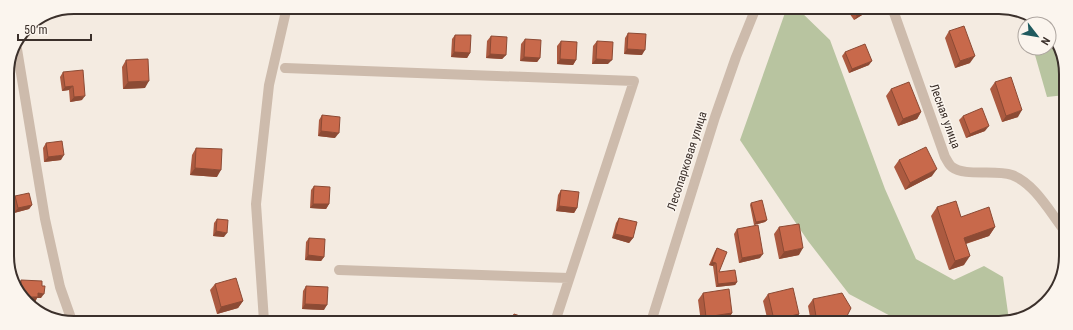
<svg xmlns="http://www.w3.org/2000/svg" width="1073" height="330" viewBox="0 0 1073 330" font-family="'Roboto Condensed',sans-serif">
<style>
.green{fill:#b8c4a0}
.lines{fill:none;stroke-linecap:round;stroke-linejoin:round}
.minor{stroke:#cdbbac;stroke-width:10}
.tertiary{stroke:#cdbbac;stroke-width:10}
.wall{fill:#ac5a40}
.shaded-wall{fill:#8c4a34}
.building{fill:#c8694b;stroke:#8c4a34}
.labels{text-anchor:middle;stroke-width:3;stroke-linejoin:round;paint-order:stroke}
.street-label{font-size:12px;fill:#3b302b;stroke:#fbf5ee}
.rim{fill:none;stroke:#3b302b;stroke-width:2}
</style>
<rect width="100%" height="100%" fill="#f4ebe1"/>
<path class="green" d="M786,10H799L830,40L885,189L916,259L954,280L984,266L1003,277L1009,320L1003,323H910L898,320L849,294L808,241L740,140Z
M1054,40L1065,61V95L1047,97L1033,48H1049V41Z"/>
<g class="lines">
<path class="minor" d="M893,10L945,157C947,160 949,165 952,167C965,177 995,169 1012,175C1034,183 1050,212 1064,230
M17,49L45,219L60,287L72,321
M285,68L634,81L555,322
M339,270L569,278
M264,321L256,204L269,85L286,11"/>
<path class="tertiary" d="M651,322L715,117L736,57L755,10"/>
</g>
<path class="wall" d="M847,10H870L854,20Z
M949,31L970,63L955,68L945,38Z
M628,33L642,55L624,54L625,38Z
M455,35L470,53L467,58L451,57L452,39Z
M491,36L506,55L502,59L486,58L487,41Z
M525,39L540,58L537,62L520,61L521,44Z
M561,41L576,60L573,65L557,64V46Z
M597,41L608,64H592L593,46Z
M845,52L869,65L849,73L842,56Z
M126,60L145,88L123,89L122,67Z
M63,72L82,100L70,102L69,90L62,91L60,77Z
M995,82L1018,117L1002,122L990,89Z
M891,89L921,112L917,119L898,126L886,96Z
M322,115L335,138L318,136L319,120Z
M963,116L985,131L966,138L959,120Z
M46,143L61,160L44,162L43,148Z
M196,148L217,177L190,175L192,155Z
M899,160L932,176L905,190L894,167Z
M314,186L329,204L326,209L310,208L311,190Z
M561,190L577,208L574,213L556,211L558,195Z
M15,196L32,205L29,209L14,213L12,200Z
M751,203L767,220L765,222L754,225L750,205Z
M937,207L961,217L995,227L989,236L966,244L964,265L949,270L931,216Z
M619,218L633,238L629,243L612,238L616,223Z
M217,219L224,237L213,236L214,223Z
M779,227L799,255L779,259L774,234Z
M737,229L760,258L739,263L734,234Z
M309,238L324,257L321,261L305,260L306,242Z
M717,248L719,272L737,282L735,285L716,287L713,266L709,265L715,251Z
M21,280L42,286L41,298H37L35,302H26L24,300L18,288V285Z
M215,284L243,301L238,308L217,314L210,290Z
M306,286L324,310L302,309L303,291Z
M703,293L732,313L728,320L711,322H701L698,300Z
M768,294L799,314L794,320L786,322H768L763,301Z
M813,299L851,308L843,322H811L808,306Z
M514,314L538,322H509Z"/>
<path class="shaded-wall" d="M866,10H870L854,20L857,16Z
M627,49L645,50L642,55L624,54Z
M454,52L470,53L467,58L451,57Z
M490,54L506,55L502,59L486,58Z
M975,56L970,63L955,68L960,61Z
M524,57L540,58L537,62L520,61Z
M560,59L576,60L573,65L557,64Z
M596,59L612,60L608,64H592Z
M872,61L869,65L849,73L852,69Z
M149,81L145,88L123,89L128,82Z
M73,86L69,90L62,91L65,87Z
M85,96L82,100L70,102L74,97Z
M1022,110L1018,117L1002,122L1006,116Z
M921,112L917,119L898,126L903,119Z
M989,126L985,131L966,138L970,134Z
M321,131L339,133L335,138L318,136Z
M64,155L61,160L44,162L48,157Z
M195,168L221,170L217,177L190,175Z
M937,169L932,176L905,190L910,183Z
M313,204H329L326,209L310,208Z
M32,205L29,209L14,213L18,208Z
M559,206L577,208L574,213L556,211Z
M767,220L765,222L754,225L756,222Z
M995,227L989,236L958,246L964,238Z
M216,231L227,233L224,237L213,236Z
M615,234L633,238L629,243L612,238Z
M803,248L799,255L779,259L784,252Z
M763,254L760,258L739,263L742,258Z
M308,255L324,257L321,261L305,260Z
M970,256L964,265L949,270L955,261Z
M712,262L716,263L713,266L709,265Z
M737,282L735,285L716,287L718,284Z
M38,293L44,294L41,298H37L35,302H26L24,300L22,297Z
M243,301L238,308L217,314L221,307Z
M305,304L327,305L324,310L302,309Z
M732,313L728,320L711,322H702L706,317Z
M799,314L794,320L786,322H772L774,320Z"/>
<path class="building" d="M853,10H866L857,16Z
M964,26L975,56L960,61L949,31Z
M628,33L646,34L645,50L627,49Z
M455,35H471L470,53L454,52Z
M491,36L507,37L506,55L490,54Z
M525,39L541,40L540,58L524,57Z
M561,41L577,42L576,60L560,59Z
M597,41L613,42L612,60L596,59Z
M865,44L872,61L852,69L845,52Z
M148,59L149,81L128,82L126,60Z
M83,70L85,96L74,97L73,86L65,87L63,72Z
M1011,77L1022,110L1006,116L995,82Z
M909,82L921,112L903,119L891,89Z
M982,108L989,126L970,134L963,116Z
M322,115L340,117L339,133L321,131Z
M62,141L64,155L48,157L46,143Z
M926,147L937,169L910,183L899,160Z
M196,148L222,149L221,170L195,168Z
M314,186L330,187L329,204H313Z
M561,190L579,192L577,208L559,206Z
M29,193L32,205L18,208L15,196Z
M762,200L767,220L756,222L751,203Z
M956,201L961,217L989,207L995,227L964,238L970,256L955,261L937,207Z
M619,218L637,222L633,238L615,234Z
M217,219L228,220L227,233L216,231Z
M799,224L803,248L784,252L779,227Z
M758,225L763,254L742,258L737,229Z
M309,238L325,239L324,257L308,255Z
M717,248L727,252L719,272L735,270L737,282L718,284L716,263L712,262Z
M236,278L243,301L221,307L215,284Z
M21,280L42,281V286H45L44,294L38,293V297H22L21,294Z
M306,286L328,287L327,305L305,304Z
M793,288L799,314L774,320L768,294Z
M729,289L732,313L706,317L703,293Z
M842,293L851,308L844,322H817L813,299Z
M514,314L538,322H511Z"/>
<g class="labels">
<g class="street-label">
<text transform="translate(945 116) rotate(70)" y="4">Лесная улица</text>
<text transform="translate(687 161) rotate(-72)" y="4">Лесопарковая улица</text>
</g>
</g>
<path d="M0 0H1073V330H0ZM74 14H999A60 60 0 0 1 1059 74V256A60 60 0 0 1 999 316H74A60 60 0 0 1 14 256V74A60 60 0 0 1 74 14Z" fill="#fbf5ee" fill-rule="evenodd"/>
<path class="rim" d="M74 14H999A60 60 0 0 1 1059 74V256A60 60 0 0 1 999 316H74A60 60 0 0 1 14 256V74A60 60 0 0 1 74 14Z"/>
<g transform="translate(1037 36) rotate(121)"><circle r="19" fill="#fbf5ee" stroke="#aea6a0"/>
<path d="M0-3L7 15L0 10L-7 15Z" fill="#1f5a5e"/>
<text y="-6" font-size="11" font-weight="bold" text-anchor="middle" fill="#3b302b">N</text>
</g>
<path d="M18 34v6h73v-6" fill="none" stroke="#3b302b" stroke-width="2"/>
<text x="24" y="34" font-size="12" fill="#3b302b" stroke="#fbf5ee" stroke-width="3" paint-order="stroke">50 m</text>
</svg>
